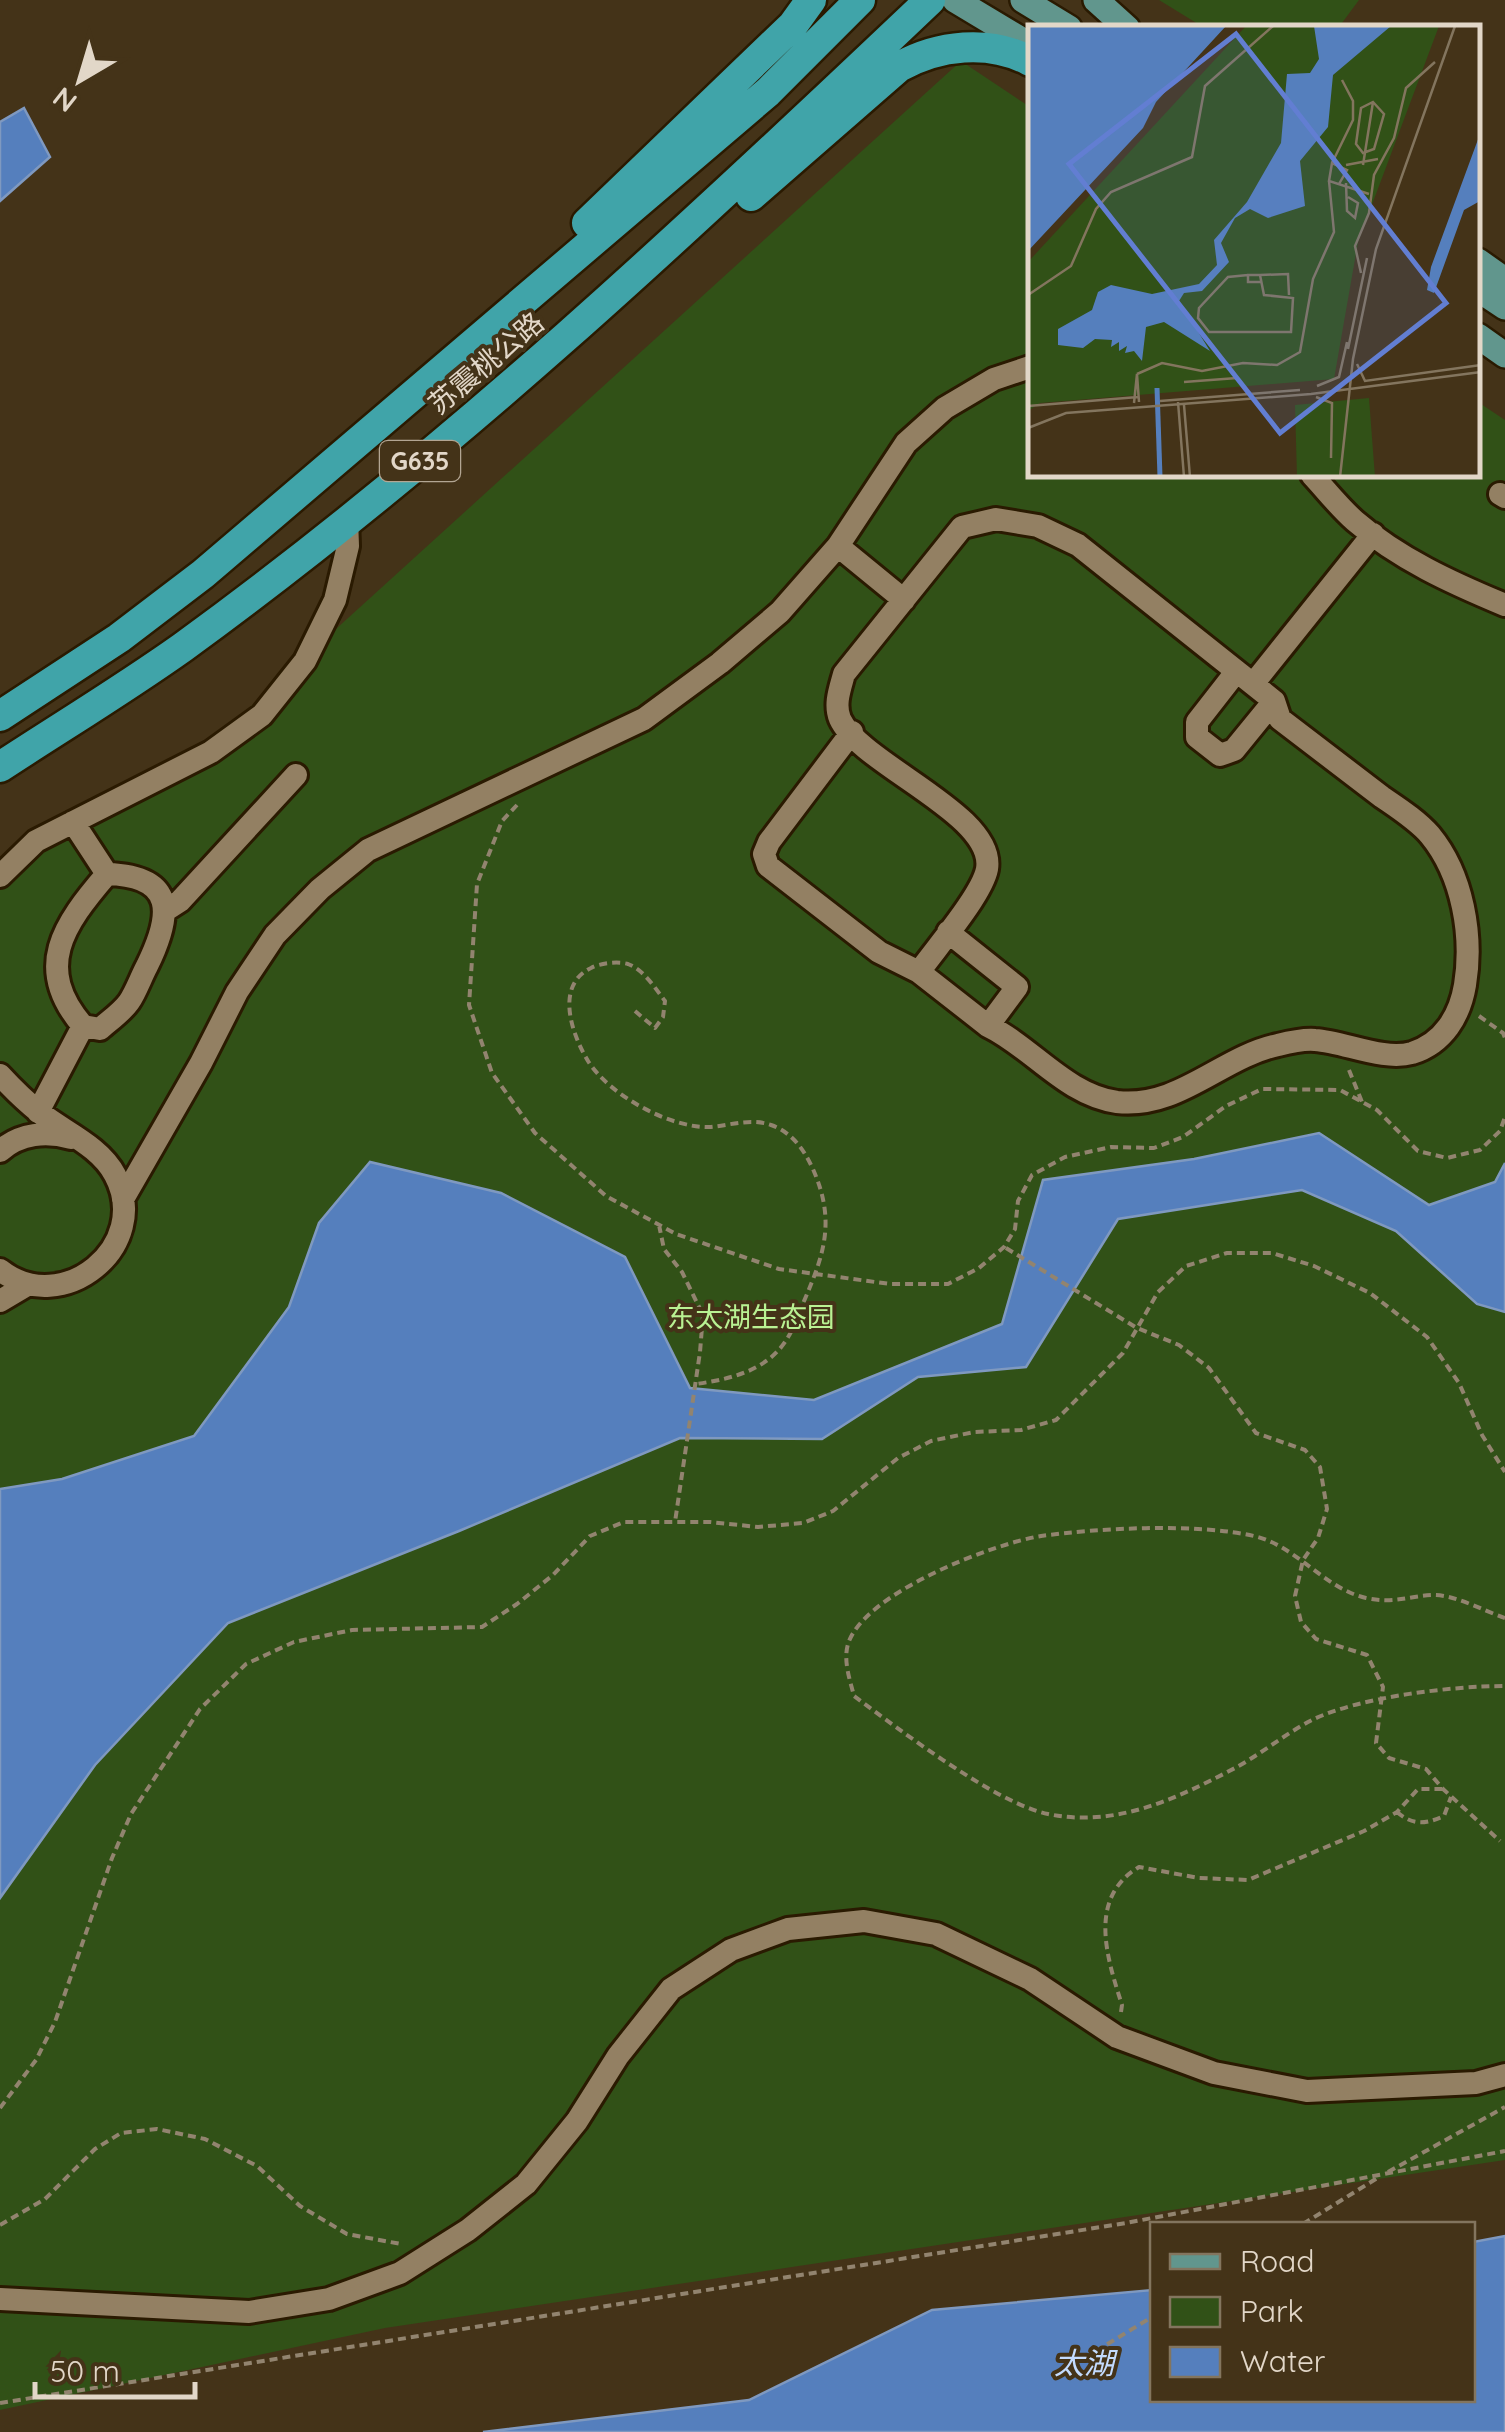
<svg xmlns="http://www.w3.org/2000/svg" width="1505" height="2432" viewBox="0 0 1505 2432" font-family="Quicksand,'Noto Sans SC',sans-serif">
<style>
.green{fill:#315117}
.water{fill:#557fbd;stroke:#7f99c0;stroke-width:2.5}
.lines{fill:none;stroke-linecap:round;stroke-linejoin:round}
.minor-casing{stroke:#2a1a01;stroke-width:28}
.major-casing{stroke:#2a1a01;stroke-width:30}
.highway-casing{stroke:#2a1a01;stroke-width:35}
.path{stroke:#92846f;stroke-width:4;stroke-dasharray:8 5;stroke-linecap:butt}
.minor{stroke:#938063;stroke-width:22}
.major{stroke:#61968d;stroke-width:25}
.highway{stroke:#40a4a9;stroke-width:30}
.labels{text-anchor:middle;stroke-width:8;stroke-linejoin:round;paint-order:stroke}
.shield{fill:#443318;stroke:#b3a693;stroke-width:2.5}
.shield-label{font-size:25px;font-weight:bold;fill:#e2d7c8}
.street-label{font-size:28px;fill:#e2d7c8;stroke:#443318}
.park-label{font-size:28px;fill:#b9f293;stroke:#443318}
.water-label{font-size:30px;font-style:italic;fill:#c3dbfe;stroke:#443318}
.inset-river{fill:none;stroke:#557fbd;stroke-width:5}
.inset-road{fill:none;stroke:#83755e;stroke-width:2.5}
.view{fill:#627ed2;fill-opacity:0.15;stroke:#627ed2;stroke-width:5}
.inset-edge{fill:none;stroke:#e2d7c8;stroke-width:5}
</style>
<rect width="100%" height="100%" fill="#443318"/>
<path class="green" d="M1159,0H1359L1339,27H1203Z
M961,61L1030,107V475H1478V402L1505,420V2160L385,2328L0,2410V868L227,728Z"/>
<path class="water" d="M24,108L50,157L0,201V122Z
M1319,1133L1429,1205L1495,1182L1505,1163V1312L1477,1304L1396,1231L1302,1190L1118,1219L1026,1367L918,1377L822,1439L680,1438L459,1531L228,1623L95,1765L0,1898V1489L62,1479L194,1436L289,1307L319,1223L370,1162L501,1193L625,1257L690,1388L814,1400L1002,1324L1043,1180L1194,1159Z
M1505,2236V2432H483L749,2400L932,2310L1152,2290V2400H1472L1473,2242Z"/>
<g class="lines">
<defs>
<path id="minor" d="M1312,475C1326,490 1339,507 1355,521C1399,559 1452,583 1505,605
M1500,494L1505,497
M838,546L904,600
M1236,672L1197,722V737L1220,755L1234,750L1274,701
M1253,684L1373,534
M852,732L769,842L764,854L768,866L879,952L919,972
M73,822L107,874
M0,876L36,841L211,752L262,715L305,661L335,600L348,546L347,519
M166,910L180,901L296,775
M948,932L1017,987L988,1026L919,972C936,948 982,895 987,869C996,814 861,765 840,719C834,704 840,689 844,674L962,527L996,519L1038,526L1078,545L1274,701L1280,719C1314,745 1348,771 1382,797C1398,808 1417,820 1430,835C1463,875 1473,936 1465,985C1460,1015 1444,1043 1412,1053C1383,1061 1345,1042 1315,1040C1304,1039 1290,1042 1278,1045C1221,1057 1179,1109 1117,1102C1066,1095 1032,1047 988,1026
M0,1075C12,1088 25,1101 39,1112C64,1132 100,1146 115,1175C153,1246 62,1319 0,1270
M38,1112L83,1026L100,1029C109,1021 122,1012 129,1002C136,992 141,977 147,966C172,915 177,876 107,874C63,925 33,968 83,1026
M0,1151C20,1133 47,1131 71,1138
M123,1199L201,1063L237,992L275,935L320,889L368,850L644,719L720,663L780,612L838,546L906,443L945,408L994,379L1030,367
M0,1301L27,1285
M0,2299L249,2312L329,2299L400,2273L468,2230L526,2184L577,2121L618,2056L671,1989L731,1950L788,1929L864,1921L936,1934L1030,1979L1117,2037L1214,2073L1307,2091L1476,2083L1505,2075"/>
<path id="major" d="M955,0L1030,45
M1023,0L1069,28
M1096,0L1127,28
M1478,261L1505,280
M1478,289L1505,307
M1478,336L1505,355"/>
<path id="highway" d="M751,196L899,67C938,45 989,39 1030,61
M587,223L793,25L811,0
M0,716L119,638L203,574L768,92L860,0
M0,767C61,727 124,689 183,647C450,453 691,227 930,0"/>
</defs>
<use href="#minor" class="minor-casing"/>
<use href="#major" class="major-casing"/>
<use href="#highway" class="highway-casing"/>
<path class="path" d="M517,805L502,821L477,884L469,1005L492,1073L535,1133L606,1196L676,1234L779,1269L890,1284H948L979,1268L1004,1247L1015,1229L1018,1201L1032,1175L1065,1157L1111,1147L1154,1148L1183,1137L1226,1106L1262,1089L1340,1090L1377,1110L1418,1151L1447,1158L1480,1150L1500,1131L1505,1117
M635,1011L655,1028L663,1017L665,1001C655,988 644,970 628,964C618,961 600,963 591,968C555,985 571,1033 588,1061C609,1095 671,1129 711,1127C731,1125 751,1118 771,1125C791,1132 803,1148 812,1167C841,1230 818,1266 794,1325C777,1368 737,1378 696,1384
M1479,1016L1503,1033L1505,1038
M1349,1070L1362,1102
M659,1225L664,1249L682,1272L703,1315L700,1352L675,1522
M1006,1248L1137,1328L1179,1345L1209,1368L1256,1433L1305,1450L1320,1467L1327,1509L1318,1538L1303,1560L1295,1596L1301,1622L1316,1639L1367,1655L1383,1687L1376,1743L1389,1758L1426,1769L1443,1789L1500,1841
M1505,1618C1484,1611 1456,1595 1433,1595C1408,1596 1394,1604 1366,1598C1323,1588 1297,1546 1254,1536C1197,1523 1099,1528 1041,1536C992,1544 864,1593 848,1644C843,1661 850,1680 854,1696C900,1730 995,1803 1048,1814C1115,1828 1176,1799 1235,1768C1261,1754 1285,1734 1312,1720C1359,1697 1452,1686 1505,1686
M1397,1812C1413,1826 1426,1824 1444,1816L1451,1797
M1121,2012L1122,2005C1107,1958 1087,1898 1139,1867L1199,1878L1248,1880L1364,1831L1397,1812L1418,1789H1442
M0,2108L36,2060L55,2022L112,1858L131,1814L200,1709L246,1664L294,1642L352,1630L482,1627L517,1604L553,1575L590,1536L624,1522H710L758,1527L803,1523L833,1511L898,1458L931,1441L974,1432L1021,1430L1056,1420L1123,1353L1158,1292L1186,1266L1227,1253H1272L1314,1266L1370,1293L1427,1337L1459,1383L1482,1435L1505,1472
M1388,2172L1505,2107
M1303,2224L1379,2177
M0,2225L45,2199L95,2149L121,2133L157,2129L205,2139L257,2166L300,2206L347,2234L401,2244
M1096,2351L1152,2317
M0,2403L1126,2223L1505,2151"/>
<use href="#minor" class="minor"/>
<use href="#major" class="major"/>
<use href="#highway" class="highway"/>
</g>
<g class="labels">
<rect class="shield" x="380" y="441" width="80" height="40" rx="8"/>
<g class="shield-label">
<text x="420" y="470">G635</text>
</g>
<g class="street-label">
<text transform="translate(486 363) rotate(-40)" y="10">苏震桃公路</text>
</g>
<g class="park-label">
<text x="751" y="1327">东太湖生态园</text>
</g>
<g class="water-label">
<text x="1084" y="2374">太湖</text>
</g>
</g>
<g transform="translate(1028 25)">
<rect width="452" height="452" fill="#443318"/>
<path d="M218,1H411L330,217L306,354L12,378L0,386V237ZM341,373L347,452H269L267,380Z" fill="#315117"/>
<path d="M0,1H198L128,77L115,103L0,226ZM286,1H363L305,50L300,102L272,136L277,181L240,193L222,184L207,193L193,218L201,237L174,266L156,268L151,276L182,326L136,297L118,302L114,336L106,326L97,328L99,321L91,326V317L83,322L84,315L67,314L55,323L30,320V304L64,285L70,267L83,260L124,269L171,259L189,240L186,215L219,177L253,118L259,49L282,48L291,34ZM452,109V176L436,185L406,268L399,265L403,242Z" fill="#557fbd"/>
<path class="inset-river" d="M129,363L132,452"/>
<path class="inset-road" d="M345,77L356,89L346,124L335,128L328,119L333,83ZM304,138L325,95V76L314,55M318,140L350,134M335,140L345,77M318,158L319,186L327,193L330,178L320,172M311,159L319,145L304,138L301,156L341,169M333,248L327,221L341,188L346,150L366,113L378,63L407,37M220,250L200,252L171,283L170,293L181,307H263L265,273L236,270L232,250H220V257H233M232,250L260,249L261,270M0,270L43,241L68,184L83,167L164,132L177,61L245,1M320,324L339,233M329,339L337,356L453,340M109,349L134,338L174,346L215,338L249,340L272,327L285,254L306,207L301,156M156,357L209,353M289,361L311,352L319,317M288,372L304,378L303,433M132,376L272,365M150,377L156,452M106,378L109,349L111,377M156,380L162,452M0,381L110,372M0,403L38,388L283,369L453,347M312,452L325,334L348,224L427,1"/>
<path class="view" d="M208,9L418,278L252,408L41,139Z"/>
<rect width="452" height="452" class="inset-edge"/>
</g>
<rect x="1150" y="2222" width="325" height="180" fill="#443318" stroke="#83755e" stroke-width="2.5"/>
<rect x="1170" y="2254" width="50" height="15" fill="#61968d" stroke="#83755e" stroke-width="2.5"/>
<text x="1240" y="2272" font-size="30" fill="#e2d7c8">Road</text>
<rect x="1170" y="2297" width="50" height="30" fill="#315117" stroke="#83755e" stroke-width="2.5"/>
<text x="1240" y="2322" font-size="30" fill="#e2d7c8">Park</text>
<rect x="1170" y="2347" width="50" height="30" fill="#557fbd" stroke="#83755e" stroke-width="2.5"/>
<text x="1240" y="2372" font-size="30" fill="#e2d7c8">Water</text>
<g transform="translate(80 80) rotate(218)" stroke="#443318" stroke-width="8" paint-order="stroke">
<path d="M0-8L18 38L0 25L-18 38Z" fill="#e2d7c8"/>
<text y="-15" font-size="28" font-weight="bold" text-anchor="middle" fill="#e2d7c8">N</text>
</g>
<path d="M35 2382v15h160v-15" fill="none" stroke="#e2d7c8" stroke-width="5"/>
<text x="50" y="2382" font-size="30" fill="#e2d7c8" stroke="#443318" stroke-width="8" paint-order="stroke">50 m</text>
</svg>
